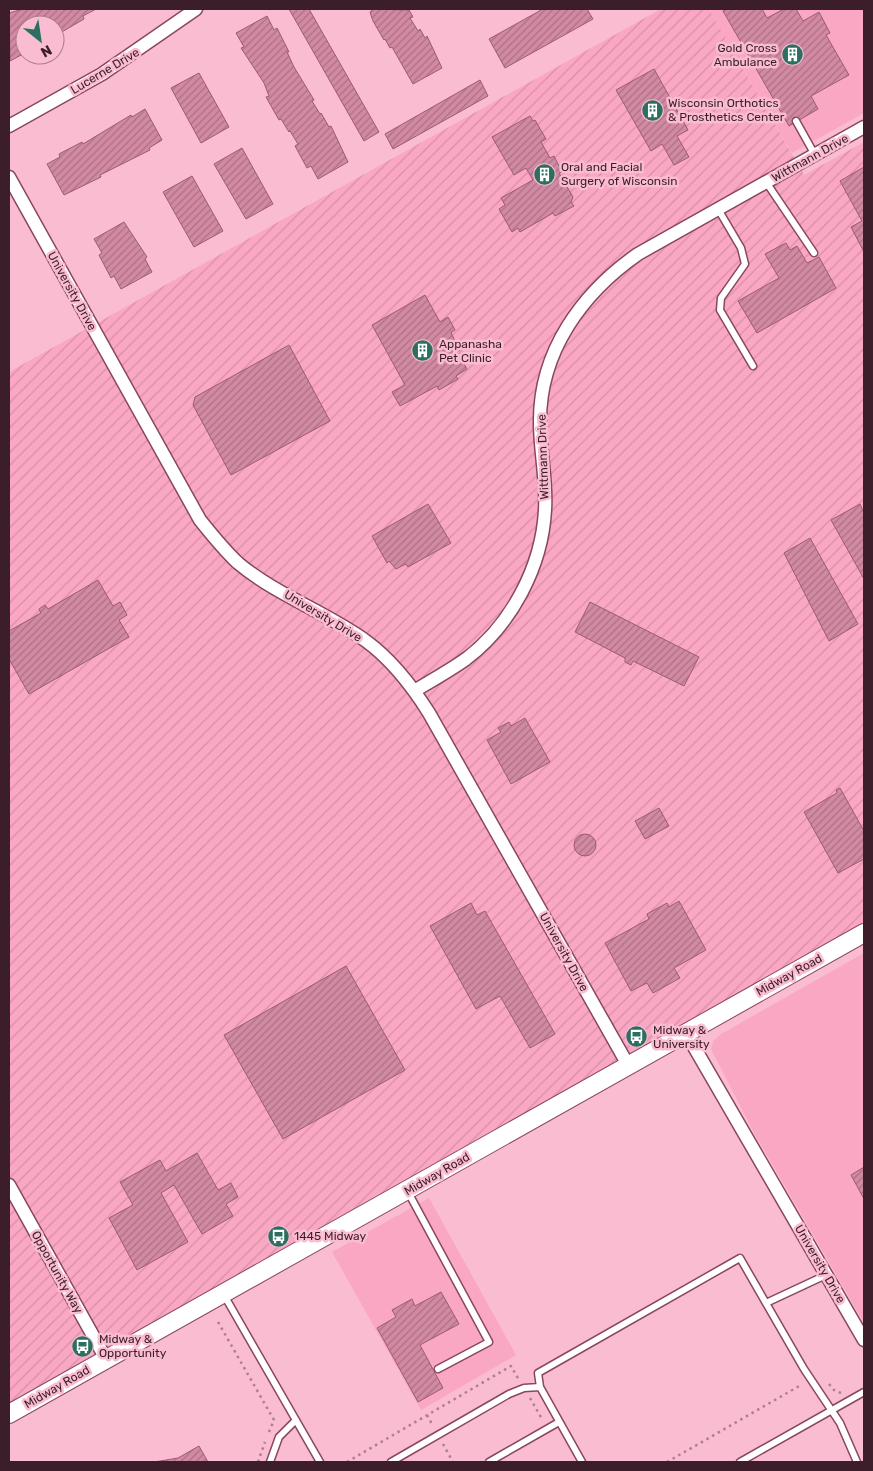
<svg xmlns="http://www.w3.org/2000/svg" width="873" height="1471" viewBox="0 0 873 1471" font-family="Rubik,sans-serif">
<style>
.built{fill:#faa7c4}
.industrial{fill:url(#industrial-furrows)}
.building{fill:url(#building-hatch);stroke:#9d5a72}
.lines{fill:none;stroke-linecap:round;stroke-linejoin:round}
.lane-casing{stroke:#89475f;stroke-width:9}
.street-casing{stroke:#89475f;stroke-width:15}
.secondary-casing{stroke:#89475f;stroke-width:20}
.path{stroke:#af7e8f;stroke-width:2.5;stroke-dasharray:2.5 4;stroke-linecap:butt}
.lane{stroke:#fff;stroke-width:6}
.street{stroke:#fff;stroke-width:12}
.secondary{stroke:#fff;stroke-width:18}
.labels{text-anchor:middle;stroke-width:5;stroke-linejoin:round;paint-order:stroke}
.poi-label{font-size:12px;fill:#3b1e29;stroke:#fabcd0;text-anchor:start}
.street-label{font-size:12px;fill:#3b1e29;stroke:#fabcd0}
</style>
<defs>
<pattern id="industrial-furrows" width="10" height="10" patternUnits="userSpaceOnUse" patternTransform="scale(1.25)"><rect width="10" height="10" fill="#faa7c4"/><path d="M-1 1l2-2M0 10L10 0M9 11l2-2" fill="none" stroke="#d78fa8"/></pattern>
<pattern id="building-hatch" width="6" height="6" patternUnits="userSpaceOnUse" patternTransform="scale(1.25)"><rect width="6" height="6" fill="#d28aa3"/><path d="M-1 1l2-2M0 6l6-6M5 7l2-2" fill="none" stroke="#ac7085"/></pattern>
</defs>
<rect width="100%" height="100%" fill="#fabcd0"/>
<path class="built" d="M709,9H864V113L792,153Z
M864,953V1323L754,1133L711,1049L714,1040L721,1034Z
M429,1198L516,1355L421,1410L332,1252Z"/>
<path class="industrial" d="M661,9H709L804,175L864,142V933L9,1414V372Z"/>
<path class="building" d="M23,9H96L83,16L84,19L60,33L59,30L55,32V25H25V53L10,61L9,13Z
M289,9H309L379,132L364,141Z
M371,9L409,10L413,17L410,18L418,31L420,29L425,38L427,36L442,68L413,84L392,47L390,48L385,39L384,40L373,21L370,12L372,11Z
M543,9H587L593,19L505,68L489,39Z
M727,9H762L767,18L784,9H796L803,21L819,12L830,33L826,35L849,75L811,96L818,109L789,126L723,11Z
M267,16L274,30L277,28L289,52H287L294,67L314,100L312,101L320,114L321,113L329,127L331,126L348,162L318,179L311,166L307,168L295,146L298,144L290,131L289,132L281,119L279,120L266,97L269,96L264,83L241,48L244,47L236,33Z
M654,69L688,130L677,136L689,157L674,165L662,144L651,151L616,90Z
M199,73L229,127L201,143L171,88Z
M480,80L488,96L393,149L385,134Z
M145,109L162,140L149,148L150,150L100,175L101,177L64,195L47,164L60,157L59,154L82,142L83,144L131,115L132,117Z
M530,116L533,121L535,120L546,139L541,142L550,158L554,156L562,172L559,173L573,197L571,202L574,206L555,216L553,213L520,232L518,228L512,232L499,209L505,205L501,198L533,180L526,168L514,175L492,137Z
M242,148L273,204L246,219L214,164Z
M864,167V252L851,227L862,221L840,181Z
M192,176L223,231L194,247L163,192Z
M124,222L147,257L145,259L152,272L121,289L114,276L111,278L99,255L102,253L94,239Z
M786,243L790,250L797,246L807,263L819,257L836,288L757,333L738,301L779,278L765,254Z
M425,295L440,322L448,317L455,330L451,332L452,335L460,350L457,352L467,369L456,376L458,379L439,390L437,386L400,406L392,392L405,385L372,325Z
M289,345L330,421L231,475L193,405L195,397Z
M428,504L451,543L408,567L406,564L396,569L389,561L387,563L372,536Z
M860,504L864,513V579L831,520Z
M810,538L858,624L829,641L784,553Z
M98,580L113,606L120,602L127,615L119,620L129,637L29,694L9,659V631L41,613L39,609L45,605L48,609Z
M590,602L699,657L684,686L633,661L631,665L625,662V658L575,632Z
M525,718L550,762L511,784L487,740L501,732L498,728L509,722L511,726Z
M840,788L864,831V859L838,873L804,812L837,793L836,790Z
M659,808L669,826L645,839L635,821Z
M574 845a11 11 0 1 1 22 0a11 11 0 1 1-22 0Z
M679,901L706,950L674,968L680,978L653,993L647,983L631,991L605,943L649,919L647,914L667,903L669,907Z
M471,903L477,915L485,911L555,1034L530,1048L500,996L476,1009L430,926Z
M346,966L405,1070L283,1139L224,1035Z
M197,1153L218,1190L231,1183L238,1197L226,1204L233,1216L202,1234L174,1185L161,1193L188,1242L137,1270L109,1218L133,1205L120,1182L160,1160L166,1171Z
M864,1167V1199L851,1175Z
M441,1292L459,1324L420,1345L443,1388L418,1402L377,1328L396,1317L392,1310L412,1299L415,1306Z
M199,1446L208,1462H154L178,1458Z"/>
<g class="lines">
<defs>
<path id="lane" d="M796,121L815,155
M766,182L814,253
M718,209L741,248L745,264L721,298L720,310L753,366
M408,1192L489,1342L438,1369
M224,1295L320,1462
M766,1303L826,1275
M270,1462L279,1437L296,1420
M391,1462L509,1394L524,1388L540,1387
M489,1462L559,1422
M582,1462L540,1387L538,1373L740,1258L804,1369L840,1423L857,1462
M740,1462L864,1392"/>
<path id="street" d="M9,126L102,74L196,9
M9,177L200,520C212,535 224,550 238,563C276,595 326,612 366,641C392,660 412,686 429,713L628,1065
M414,691C431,681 449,671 466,659C511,625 542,567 545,510C547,481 540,452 540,423C539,352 582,293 638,254L864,127
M686,1033L864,1340
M9,1185L106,1359"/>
<path id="secondary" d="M9,1414L864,933"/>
</defs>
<use href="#lane" class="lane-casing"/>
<use href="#street" class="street-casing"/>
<use href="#secondary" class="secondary-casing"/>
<path class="path" d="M218,1322L274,1420L269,1432
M829,1384L834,1390L841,1393
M530,1398L542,1419
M427,1415L433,1426
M443,1444L453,1462
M258,1462L265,1442
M347,1462L511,1366L519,1380
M667,1462L801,1385"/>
<use href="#lane" class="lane"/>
<use href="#street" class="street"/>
<use href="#secondary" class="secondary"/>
</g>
<defs>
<symbol id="building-disc" viewBox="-11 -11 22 22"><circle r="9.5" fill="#2b6f61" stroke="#fabcd0"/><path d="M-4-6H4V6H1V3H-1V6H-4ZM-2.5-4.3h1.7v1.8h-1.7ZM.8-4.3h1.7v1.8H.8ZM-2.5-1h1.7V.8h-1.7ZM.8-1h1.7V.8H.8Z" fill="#fff"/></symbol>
<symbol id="bus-disc" viewBox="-11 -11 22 22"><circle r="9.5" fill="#2b6f61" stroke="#fabcd0"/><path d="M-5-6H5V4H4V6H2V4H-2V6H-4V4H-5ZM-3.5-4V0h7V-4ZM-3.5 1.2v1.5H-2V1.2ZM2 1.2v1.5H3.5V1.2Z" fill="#fff"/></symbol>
</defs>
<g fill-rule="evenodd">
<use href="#building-disc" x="780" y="42" width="25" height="25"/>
<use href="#building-disc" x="640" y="98" width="25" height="25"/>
<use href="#building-disc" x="532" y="162" width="25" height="25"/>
<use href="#building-disc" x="410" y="338" width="25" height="25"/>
<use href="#bus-disc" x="624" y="1024" width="25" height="25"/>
<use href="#bus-disc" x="266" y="1224" width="25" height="25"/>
<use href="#bus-disc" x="70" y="1334" width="25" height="25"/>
</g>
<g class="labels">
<g class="poi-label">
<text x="777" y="52" text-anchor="end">Gold Cross<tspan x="777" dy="14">Ambulance</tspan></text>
<text x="668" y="107">Wisconsin Orthotics<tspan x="668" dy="14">&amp; Prosthetics Center</tspan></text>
<text x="561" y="171">Oral and Facial<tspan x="561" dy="14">Surgery of Wisconsin</tspan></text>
<text x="439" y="348">Appanasha<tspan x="439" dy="14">Pet Clinic</tspan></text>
<text x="653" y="1034">Midway &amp;<tspan x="653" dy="14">University</tspan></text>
<text x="294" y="1240">1445 Midway</text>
<text x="99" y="1343">Midway &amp;<tspan x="99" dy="14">Opportunity</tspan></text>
</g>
<g class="street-label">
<text transform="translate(105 71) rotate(-31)" y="4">Lucerne Drive</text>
<text transform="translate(810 158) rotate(-29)" y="4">Wittmann Drive</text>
<text transform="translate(72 291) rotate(61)" y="4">University Drive</text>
<text transform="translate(543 457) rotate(-92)" y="4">Wittmann Drive</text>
<text transform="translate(323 616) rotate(31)" y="4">University Drive</text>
<text transform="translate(564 952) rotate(61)" y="4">University Drive</text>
<text transform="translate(789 975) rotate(-29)" y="4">Midway Road</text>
<text transform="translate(437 1174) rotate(-30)" y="4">Midway Road</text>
<text transform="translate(820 1264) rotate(60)" y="4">University Drive</text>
<text transform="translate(57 1272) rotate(61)" y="4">Opportunity Way</text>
<text transform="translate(57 1387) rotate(-30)" y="4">Midway Road</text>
</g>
</g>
<rect width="873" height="1471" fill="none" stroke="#3b1e29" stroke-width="20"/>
<g transform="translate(40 40) rotate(150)"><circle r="24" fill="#fabcd0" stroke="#ae7d8d"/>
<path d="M0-4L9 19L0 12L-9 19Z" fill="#2b6f61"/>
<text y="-8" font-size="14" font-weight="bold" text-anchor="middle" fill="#3b1e29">N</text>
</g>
</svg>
